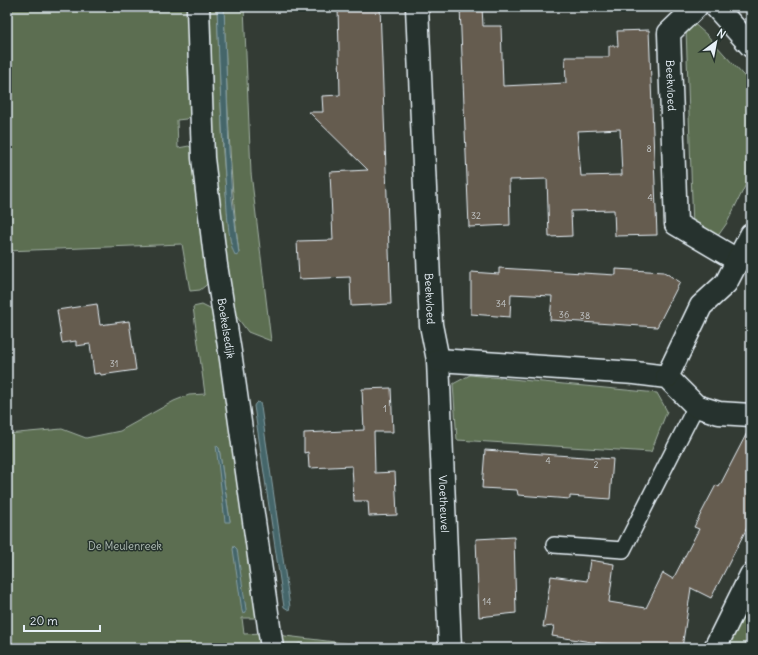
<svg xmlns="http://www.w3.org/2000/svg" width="758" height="655" viewBox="0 0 758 655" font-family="Delius,sans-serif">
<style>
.green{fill:#5c6e51;stroke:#a2b0a4;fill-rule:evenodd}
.water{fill:#44666a;stroke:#869ea3}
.building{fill:#655b4f;stroke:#e8f1f8;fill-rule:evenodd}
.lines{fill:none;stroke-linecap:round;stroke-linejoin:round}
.service-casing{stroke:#e8f1f8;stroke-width:18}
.minor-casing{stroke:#e8f1f8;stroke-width:25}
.service{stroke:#26332d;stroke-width:15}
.minor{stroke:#26332d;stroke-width:22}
.labels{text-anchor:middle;stroke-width:3;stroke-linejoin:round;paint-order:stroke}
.number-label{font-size:9px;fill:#c7ccce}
.street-label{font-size:11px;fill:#e8f1f8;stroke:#26332d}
.park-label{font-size:11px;fill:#b0bdb5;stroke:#26332d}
</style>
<rect width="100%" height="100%" fill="#333b34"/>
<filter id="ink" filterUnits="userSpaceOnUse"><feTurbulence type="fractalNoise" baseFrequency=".025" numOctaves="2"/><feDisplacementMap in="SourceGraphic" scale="8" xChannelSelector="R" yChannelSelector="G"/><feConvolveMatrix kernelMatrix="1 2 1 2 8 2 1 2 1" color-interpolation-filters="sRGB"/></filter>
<g filter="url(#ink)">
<path class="green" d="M7,7H191L194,113L186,119L177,120L178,148L189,146L197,155L210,282L200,290L190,291L182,244L7,251Z
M210,7H217L223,152L229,229L239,254C229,171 227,90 224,7H244L251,173L271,341L248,332L231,309L215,183Z
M691,21L707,35L751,84V174L727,223L715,240L693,228L686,29Z
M202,305L216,312L260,618H242L244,634L262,633L265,648H7V434L62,429L86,438L120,431L174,401L189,395L205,394L193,307ZM217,446L219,448L230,521L229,522Z
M470,375L657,393L667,411L651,452L457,440L453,384Z
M751,610V648H724L742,613Z
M277,635L385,648H303L300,643L294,646L295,648H279Z"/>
<path class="water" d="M217,7H224L229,150L232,199L239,254L236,256C228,247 227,207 226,193C222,131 219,69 217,7Z
M257,402L260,403L261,407L290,607L289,610L284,607L254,406L255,404Z
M216,445L219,448L230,521V522H225Z
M234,546L237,549L246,609V612L243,614L242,611L233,549Z"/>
<path class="building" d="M338,7H380L391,304L351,306L350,277L299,279L297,241L333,240L330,172L368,170L309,112H323L322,96L340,95Z
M460,7H482L483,26H501L503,86L566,83L565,57H609V46H618L617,31L649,30L657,235L615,236L614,210L571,211L572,236L549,237L547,179L509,180L510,225L469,227ZM620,129L622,175L581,176L577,131Z
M499,268L616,275V269L664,272L680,282L657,327L550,320L552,296L511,294L510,317L471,314V272L499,274Z
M97,304L100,325L129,321L136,370L101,375L100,373L94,374L90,344L76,346V341L62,343L57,310Z
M391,388L393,432H374L375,473L395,472L397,515L369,516L368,501H354L352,466L309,468L308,452L304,453V433L364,430L362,389Z
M750,427H751V520L711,598L691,588L682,648H631L552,636L554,626L543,627L551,576L587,581L590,560L614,564L609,602L646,608L663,573L673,579L699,529L694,527L716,485L719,487Z
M485,450L613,459L610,499L570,496V499L518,495L517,490L482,488Z
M514,537L516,613L479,617L476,539Z"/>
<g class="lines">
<defs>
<path id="service" d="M554,545L623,550L696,406"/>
<g id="minor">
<path id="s1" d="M198,7L203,158L216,265L230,352L272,648"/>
<path id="s2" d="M417,7L431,325L438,360L450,648"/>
<path id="s3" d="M696,7L669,33L676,224L737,260"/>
<path d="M716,7L751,46"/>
<path d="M438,360L635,373L667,377L696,406L719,413L751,415"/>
<path d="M667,377L701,306L726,283L751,235"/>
<path d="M715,648L751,575"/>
</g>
</defs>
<use href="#service" class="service-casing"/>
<use href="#minor" class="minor-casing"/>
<use href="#service" class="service"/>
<use href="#minor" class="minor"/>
</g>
</g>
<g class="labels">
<g class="number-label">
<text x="649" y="152">8</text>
<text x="650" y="201">4</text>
<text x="476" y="219">32</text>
<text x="501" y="307">34</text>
<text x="564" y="318">36</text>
<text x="585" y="319">38</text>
<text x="114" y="367">31</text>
<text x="385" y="412">1</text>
<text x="548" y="464">4</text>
<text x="596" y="468">2</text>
<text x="487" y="605">14</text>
</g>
<g class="street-label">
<text dy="4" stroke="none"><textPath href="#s3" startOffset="90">Beekvloed</textPath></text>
<text dy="4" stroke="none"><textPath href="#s2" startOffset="292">Beekvloed</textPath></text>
<text dy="4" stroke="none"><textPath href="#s1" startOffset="323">Boekelsedijk</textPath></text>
<text dy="4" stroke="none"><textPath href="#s2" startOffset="498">Vloetheuvel</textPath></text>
</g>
<g class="park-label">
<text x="125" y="550">De Meulenreek</text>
</g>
</g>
<rect width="758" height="655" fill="none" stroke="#26332d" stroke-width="24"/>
<rect x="12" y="12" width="734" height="631" fill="none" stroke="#e8f1f8" stroke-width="1.5" filter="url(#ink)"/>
<g transform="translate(716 42) rotate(32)" stroke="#26332d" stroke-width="3" paint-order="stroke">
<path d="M0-3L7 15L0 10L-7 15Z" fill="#e8f1f8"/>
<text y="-6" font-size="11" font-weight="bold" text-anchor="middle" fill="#e8f1f8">N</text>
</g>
<path d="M24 625v6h76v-6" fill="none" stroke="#e8f1f8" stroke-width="2"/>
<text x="30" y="625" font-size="12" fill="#e8f1f8" stroke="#26332d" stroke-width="3" paint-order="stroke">20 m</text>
</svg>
